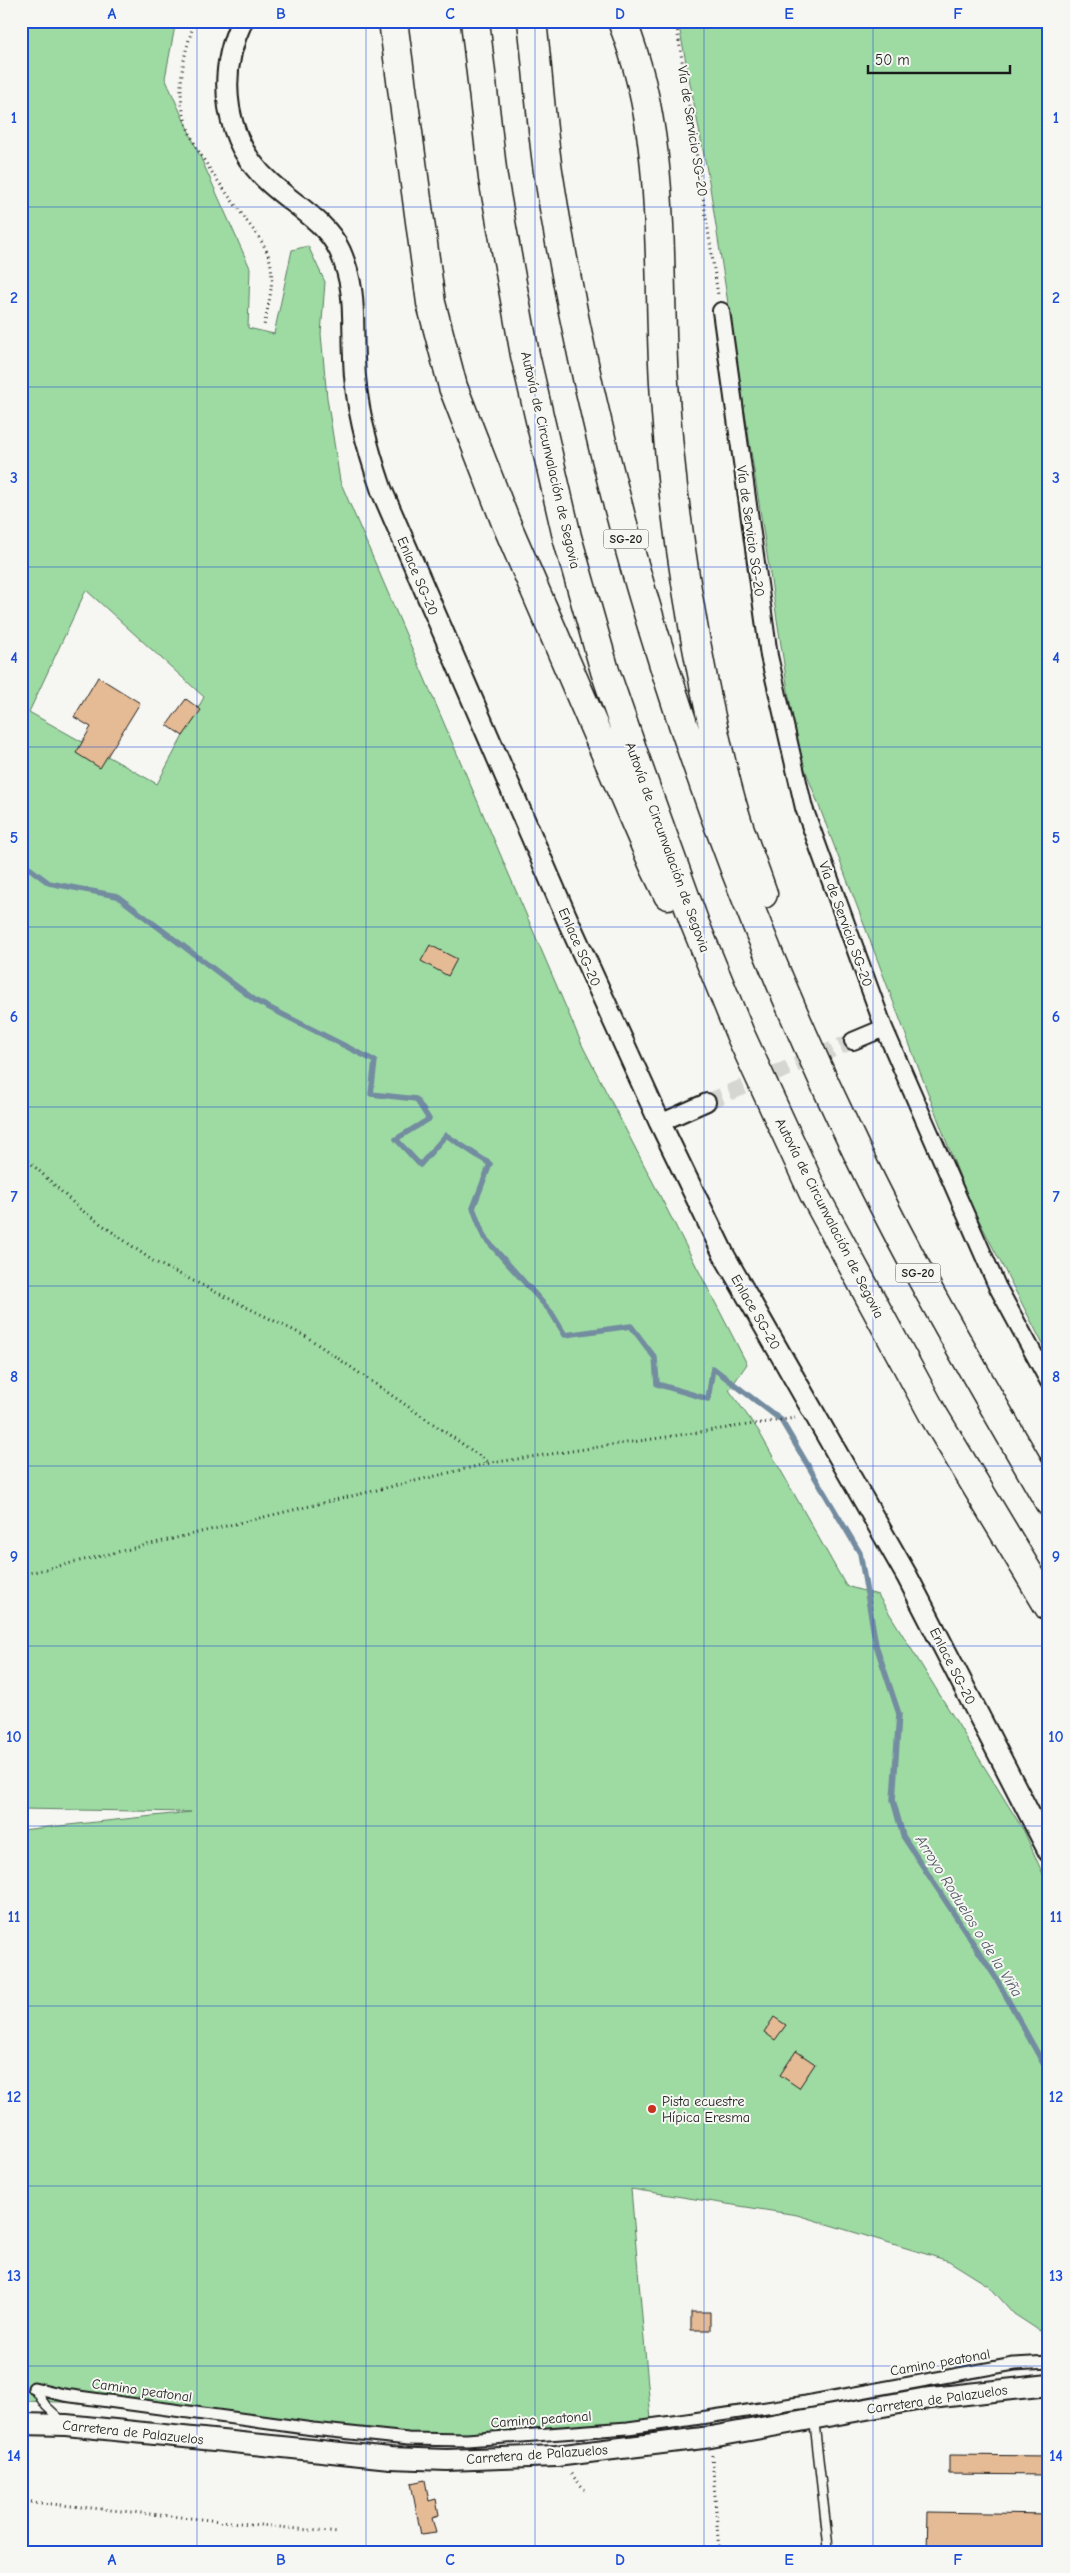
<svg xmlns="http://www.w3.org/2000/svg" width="1070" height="2573" viewBox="0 0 1070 2573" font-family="'Comic Neue',sans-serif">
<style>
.grass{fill:#9ddba3;stroke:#5c7c60;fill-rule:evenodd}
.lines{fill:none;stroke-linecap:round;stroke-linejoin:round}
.stream{stroke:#738ca0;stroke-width:5.5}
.building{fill:#e5bb95;stroke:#1c1c1c}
.minor-tunnel{stroke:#d5d5d2;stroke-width:16;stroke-dasharray:16 8;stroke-linecap:butt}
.service-casing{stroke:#1c1c1c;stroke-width:11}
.pedestrian-casing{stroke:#1c1c1c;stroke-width:15}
.minor-casing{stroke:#1c1c1c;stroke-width:20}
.tertiary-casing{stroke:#1c1c1c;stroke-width:24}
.motorway-casing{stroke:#1c1c1c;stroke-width:31}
.path{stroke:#1c1c1c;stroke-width:3;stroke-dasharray:1 4;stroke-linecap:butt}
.service{stroke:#f6f6f2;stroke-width:8}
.pedestrian{stroke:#f6f6f2;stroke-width:11}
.minor{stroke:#f6f6f2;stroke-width:16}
.tertiary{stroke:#f6f6f2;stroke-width:20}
.motorway{stroke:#f6f6f2;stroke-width:28}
.grid{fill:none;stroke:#1d4ed8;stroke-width:1;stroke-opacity:0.55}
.poi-dot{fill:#c8321e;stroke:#f6f6f2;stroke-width:2}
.labels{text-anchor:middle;stroke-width:4;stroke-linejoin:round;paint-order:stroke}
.shield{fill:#f6f6f2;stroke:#5d5d5c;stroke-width:1}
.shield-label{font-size:12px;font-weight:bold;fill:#1c1c1c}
.street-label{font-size:14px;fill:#1c1c1c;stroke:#f6f6f2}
.poi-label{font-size:14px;fill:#1c1c1c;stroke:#f6f6f2;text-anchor:start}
.water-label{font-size:15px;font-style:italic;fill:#48545e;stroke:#f6f6f2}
.neatline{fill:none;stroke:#1d4ed8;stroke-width:2}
.grid-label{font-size:16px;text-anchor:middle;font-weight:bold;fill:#1d4ed8}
</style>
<rect width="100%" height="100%" fill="#f6f6f2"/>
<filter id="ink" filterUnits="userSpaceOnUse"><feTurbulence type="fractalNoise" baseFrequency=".02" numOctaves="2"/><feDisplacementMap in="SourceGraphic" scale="10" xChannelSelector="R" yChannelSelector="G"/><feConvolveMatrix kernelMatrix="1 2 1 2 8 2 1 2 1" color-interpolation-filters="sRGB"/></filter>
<g filter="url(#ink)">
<path class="grass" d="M21,21H176L165,78L250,268L248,328L274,334L292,250L308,246L325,282L321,334L327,398L340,481L583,1047L747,1364L729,1390L758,1430L846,1586L878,1595L1024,1831L1049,1888V2337L1014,2314L989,2286L949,2261L797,2215L631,2189L651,2420L582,2430L408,2439L171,2405L21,2401V1830L191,1812L21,1809ZM86,590L204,697L157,784L29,712Z
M678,21H1049V1356L969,1201L797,748L709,181Z"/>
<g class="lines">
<path class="stream" d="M21,862L49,883L117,896L256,1001L375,1061L371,1094L416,1099L429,1119L396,1139L420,1165L446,1135L490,1164L473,1208L484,1237L551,1312L565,1335L631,1326L655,1358L657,1384L708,1399L713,1368L781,1420L860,1553L876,1645L899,1714L893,1800L903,1836L996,1978L1049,2074"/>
</g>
<path class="building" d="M98,677L140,703L100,768L76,753L91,727L74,717Z
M186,699L201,710L183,736L167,725Z
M430,945L457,959L448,976L421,961Z
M774,2017L786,2025L775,2040L764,2032Z
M796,2051L815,2064L799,2088L780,2075Z
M691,2312H710V2330H691Z
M949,2455L1049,2456V2475L949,2474Z
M425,2480L429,2501L436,2499L439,2516L432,2518L436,2533L421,2535L411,2483Z
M928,2512L1049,2514V2552H927Z"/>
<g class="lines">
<path class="minor-tunnel" d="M707,1102L853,1041"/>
<defs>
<path id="service" d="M34,2388L46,2406L61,2420
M814,2419L829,2552"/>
<path id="pedestrian" d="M34,2388L64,2395L313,2429L408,2439L467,2440L628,2428L687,2420L806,2402L1014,2364L1049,2362"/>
<path id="minor" d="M721,311L769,656L804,808L884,1028L853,1041
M884,1028L997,1286L1049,1382
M660,1123L707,1102"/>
<path id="tertiary" d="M242,21C216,76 224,142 270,183C294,205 326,221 340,251C357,290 352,318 354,358C355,405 367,447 382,491L569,923L660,1123L725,1257L907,1576L1049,1852
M21,2424L66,2425L390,2458L447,2460L556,2456L711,2437L922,2399L1049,2385"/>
<path id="motorway" d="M393,21L431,303L453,387L506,523L655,868L668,895
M475,21L493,178L525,355L567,537L605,671L640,772L695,924L740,1034L814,1194L933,1414L1049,1607
M532,21C538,71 541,122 548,171C601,511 708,844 858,1154C915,1273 983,1387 1049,1502
M622,21C668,136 657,262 664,383C670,484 684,584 704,684C713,727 722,771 735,814C743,841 754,867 763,894"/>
</defs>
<use href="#service" class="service-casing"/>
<use href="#pedestrian" class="pedestrian-casing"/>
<use href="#minor" class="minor-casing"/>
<use href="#tertiary" class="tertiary-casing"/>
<use href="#motorway" class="motorway-casing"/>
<path class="path" d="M195,21C163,112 189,141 241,213C251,228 266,243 270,261C275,282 268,306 264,326
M676,21L718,295
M21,1154L80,1209L153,1261L307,1337L490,1463
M21,1575L490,1463L795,1418
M712,2455L719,2552
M571,2474L585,2490
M21,2501L339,2533"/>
<use href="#service" class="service"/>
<use href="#pedestrian" class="pedestrian"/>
<use href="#minor" class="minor"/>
<use href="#tertiary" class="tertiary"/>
<use href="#motorway" class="motorway"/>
</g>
</g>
<path class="grid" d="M197,21V2552M366,21V2552M535,21V2552M704,21V2552M873,21V2552M21,207H1049M21,387H1049M21,567H1049M21,747H1049M21,927H1049M21,1107H1049M21,1286H1049M21,1466H1049M21,1646H1049M21,1826H1049M21,2006H1049M21,2186H1049M21,2366H1049"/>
<circle class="poi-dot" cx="652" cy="2109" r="5"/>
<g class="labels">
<g class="shield">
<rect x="603.5" y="529.5" width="45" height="19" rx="4"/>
<rect x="895.5" y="1263.5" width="45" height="19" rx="4"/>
</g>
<g class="shield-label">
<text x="626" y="543">SG-20</text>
<text x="918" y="1277">SG-20</text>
</g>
<g class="street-label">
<text transform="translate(693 131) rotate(81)" y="5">Vía de Servicio SG-20</text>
<text transform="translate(551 460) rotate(77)" y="5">Autovía de Circunvalación de Segovia</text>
<text transform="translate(751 531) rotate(82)" y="5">Vía de Servicio SG-20</text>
<text transform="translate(418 576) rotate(67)" y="5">Enlace SG-20</text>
<text transform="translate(668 847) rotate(70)" y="5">Autovía de Circunvalación de Segovia</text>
<text transform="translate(846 924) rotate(70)" y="5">Vía de Servicio SG-20</text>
<text transform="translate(580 947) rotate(66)" y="5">Enlace SG-20</text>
<text transform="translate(830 1218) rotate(63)" y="5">Autovía de Circunvalación de Segovia</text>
<text transform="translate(756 1312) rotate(60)" y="5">Enlace SG-20</text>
<text transform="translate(953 1666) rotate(63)" y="5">Enlace SG-20</text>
<text transform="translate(940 2362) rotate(-10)" y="5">Camino peatonal</text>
<text transform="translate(142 2390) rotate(8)" y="5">Camino peatonal</text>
<text transform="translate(937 2399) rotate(-8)" y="5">Carretera de Palazuelos</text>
<text transform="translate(541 2419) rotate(-4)" y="5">Camino peatonal</text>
<text transform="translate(133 2432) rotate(6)" y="5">Carretera de Palazuelos</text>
<text transform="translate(537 2454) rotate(-4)" y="5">Carretera de Palazuelos</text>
</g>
<g class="poi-label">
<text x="662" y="2106">Pista ecuestre<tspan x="662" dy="16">Hípica Eresma</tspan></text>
</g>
<g class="water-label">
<text transform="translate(969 1916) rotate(58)" y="5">Arroyo Roduelos o de la Viña</text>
</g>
</g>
<rect width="1070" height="2573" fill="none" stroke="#f6f6f2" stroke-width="55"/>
<path d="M868 65v8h142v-8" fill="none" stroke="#1c1c1c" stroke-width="2.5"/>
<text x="875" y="65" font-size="15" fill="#1c1c1c" stroke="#f6f6f2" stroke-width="4" paint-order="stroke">50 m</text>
<rect x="28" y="28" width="1014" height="2518" class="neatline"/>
<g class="grid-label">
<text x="112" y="19">A</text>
<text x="281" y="19">B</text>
<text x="450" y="19">C</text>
<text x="620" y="19">D</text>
<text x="789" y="19">E</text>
<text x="958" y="19">F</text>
<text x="14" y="123">1</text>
<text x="1056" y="123">1</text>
<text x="14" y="303">2</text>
<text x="1056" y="303">2</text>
<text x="14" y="483">3</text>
<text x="1056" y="483">3</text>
<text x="14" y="663">4</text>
<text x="1056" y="663">4</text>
<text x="14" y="843">5</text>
<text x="1056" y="843">5</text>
<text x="14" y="1022">6</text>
<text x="1056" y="1022">6</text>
<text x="14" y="1202">7</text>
<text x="1056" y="1202">7</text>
<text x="14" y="1382">8</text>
<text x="1056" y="1382">8</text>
<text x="14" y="1562">9</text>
<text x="1056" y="1562">9</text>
<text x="14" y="1742">10</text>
<text x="1056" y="1742">10</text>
<text x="14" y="1922">11</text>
<text x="1056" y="1922">11</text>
<text x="14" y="2102">12</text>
<text x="1056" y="2102">12</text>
<text x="14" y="2281">13</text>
<text x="1056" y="2281">13</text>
<text x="14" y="2461">14</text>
<text x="1056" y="2461">14</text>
<text x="112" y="2565">A</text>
<text x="281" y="2565">B</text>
<text x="450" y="2565">C</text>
<text x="620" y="2565">D</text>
<text x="789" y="2565">E</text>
<text x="958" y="2565">F</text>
</g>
</svg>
